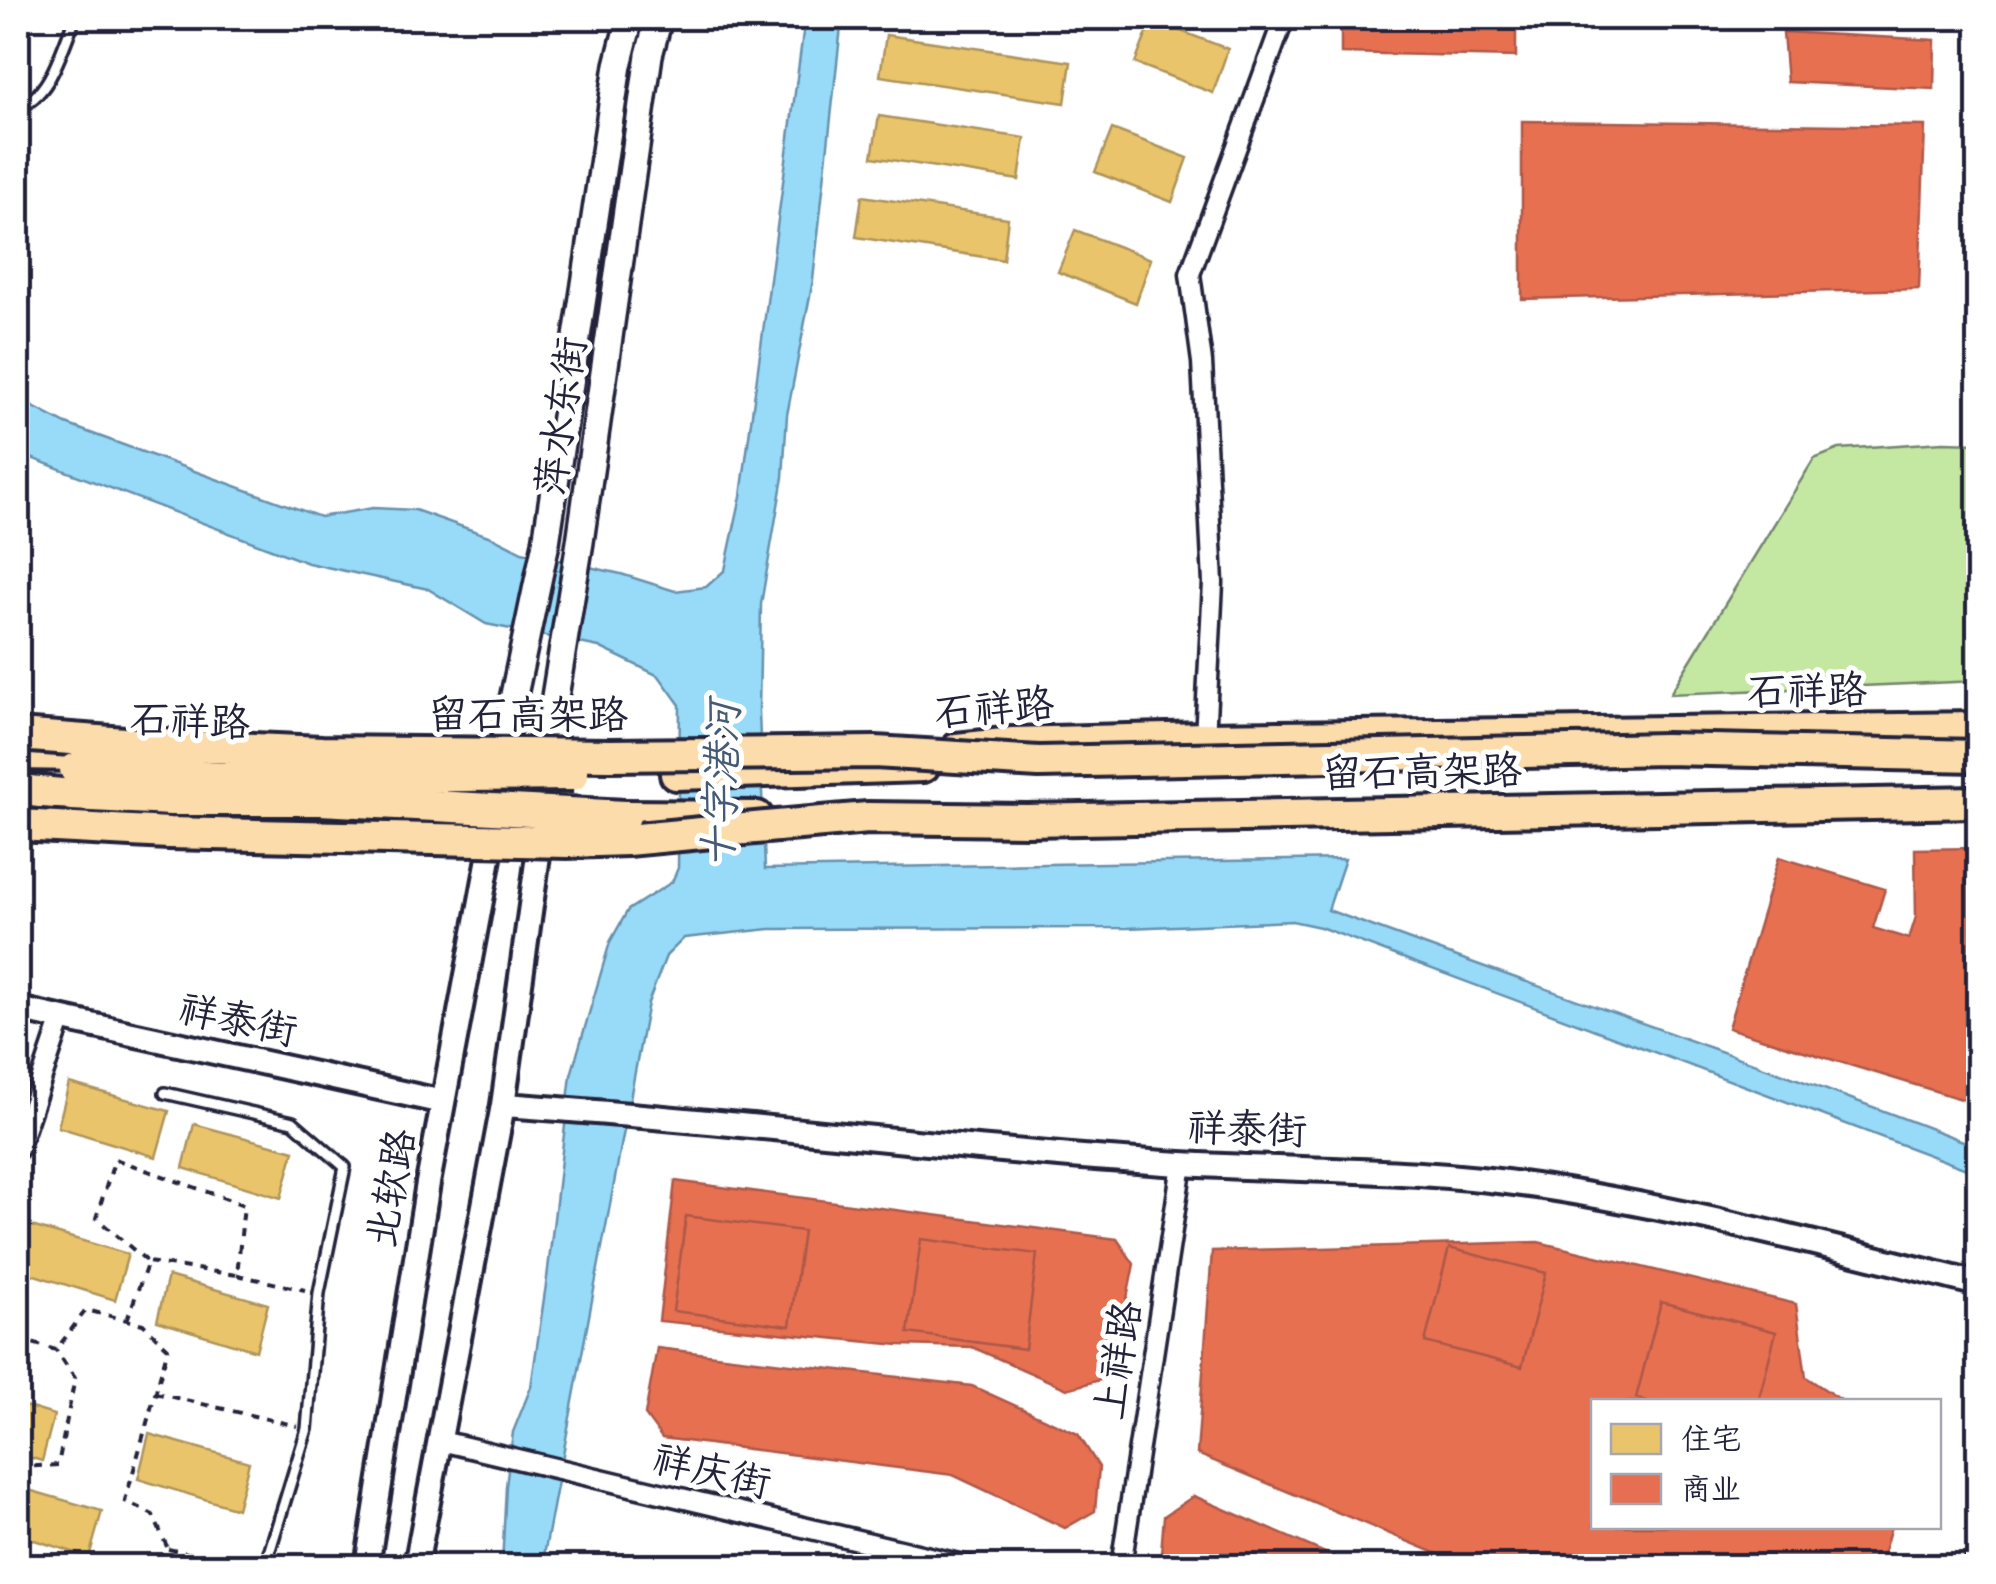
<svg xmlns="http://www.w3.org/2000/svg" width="1996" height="1584" viewBox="0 0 1996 1584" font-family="Dekko,'LXGW WenKai TC',sans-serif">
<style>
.green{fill:#c4e8a1;stroke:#73856e;stroke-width:2.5}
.water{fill:#97dbf9;stroke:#6891ad;stroke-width:2.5}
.homes{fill:#e9c46a;stroke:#ad935c;stroke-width:2.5}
.shops{fill:#e76f51;stroke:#ac584a;stroke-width:2.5}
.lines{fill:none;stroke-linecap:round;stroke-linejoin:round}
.service-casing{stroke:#22223b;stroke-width:16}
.minor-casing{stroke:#22223b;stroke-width:25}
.tertiary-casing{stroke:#22223b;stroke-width:30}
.secondary-casing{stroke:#22223b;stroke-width:32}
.primary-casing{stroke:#22223b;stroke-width:38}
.trunk-casing{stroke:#22223b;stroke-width:38}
.path{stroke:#22223b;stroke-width:4;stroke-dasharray:8 8;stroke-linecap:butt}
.service{stroke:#fff;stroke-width:9}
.minor{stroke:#fff;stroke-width:18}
.tertiary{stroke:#fff;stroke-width:22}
.secondary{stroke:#fff;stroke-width:25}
.primary{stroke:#fddcac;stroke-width:30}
.trunk{stroke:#fddcac;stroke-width:30}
.trunk-bridge-casing{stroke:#22223b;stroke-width:38;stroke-linecap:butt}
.trunk-bridge{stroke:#fddcac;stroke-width:30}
.labels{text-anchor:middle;stroke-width:10;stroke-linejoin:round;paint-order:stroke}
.street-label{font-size:40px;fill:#22223b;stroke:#fff}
.water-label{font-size:42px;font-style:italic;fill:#455a74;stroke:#fff}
</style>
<rect width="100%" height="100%" fill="#fff"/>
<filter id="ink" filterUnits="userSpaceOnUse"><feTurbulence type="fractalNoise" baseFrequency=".01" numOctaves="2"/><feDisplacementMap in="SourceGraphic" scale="20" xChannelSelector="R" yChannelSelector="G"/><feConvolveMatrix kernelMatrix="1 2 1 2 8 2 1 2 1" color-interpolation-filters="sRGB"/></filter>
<g filter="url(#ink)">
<path class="green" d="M1943,442L1978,443V681L1670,694L1814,459L1839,449Z"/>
<path class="water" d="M805,18H842L813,280L787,415L783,477L761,604L759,712L765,869L1345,859L1328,910C1539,988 1753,1060 1963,1141L1978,1148V1170H1969L1320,927L1292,921L1127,928L770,929L684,938L666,956L648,1003L542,1566H502L506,1486L513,1432L531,1387L547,1278L571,1075L610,942L628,910L672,882L678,868L680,705L659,676L599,647L486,624L428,589L308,563L18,453V399L66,424L320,517L373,508L415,510L494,538L522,552L621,574L675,591L706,587L725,570L741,496Z"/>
<path class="homes" d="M1152,20L1228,49L1213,93L1135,63Z
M886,35L1071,62L1065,103L880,76Z
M879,116L1025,138L1019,180L872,157Z
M1112,129L1188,158L1172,202L1095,172Z
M862,196L1008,218L1003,260L856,237Z
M1075,230L1151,259L1136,303L1058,272Z
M69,1083L169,1111L156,1157L58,1127Z
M194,1124L294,1151L281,1198L183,1168Z
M28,1225L128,1254L115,1300L18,1270Z
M168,1276L268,1304L256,1351L157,1321Z
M18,1404L54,1415L42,1461L18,1454Z
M149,1434L249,1462L237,1509L138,1479Z
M18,1487L102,1511L89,1557L18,1535Z"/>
<path class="shops" d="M1341,18H1516V57L1341,53Z
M1783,32L1935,40L1934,89L1787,82Z
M1522,121L1925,126L1919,289L1522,299Z
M1978,848V1104L1728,1028L1779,857L1885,889L1873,928L1909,939L1916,917L1915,849Z
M675,1181L1117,1239L1134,1264L1111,1377L1067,1389L972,1347L899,1345L659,1321Z
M686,1216L803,1231L790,1326L673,1311Z
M921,1239L1037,1254L1025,1349L908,1333Z
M1538,1242L1796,1304L1806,1377L1844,1402H1594V1526H1891L1880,1566H1467L1197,1454L1212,1251Z
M1449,1248L1546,1273L1522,1367L1425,1342Z
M1661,1302L1776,1332L1758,1402H1651L1636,1398Z
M657,1348L972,1386L1078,1434L1099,1467L1095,1511L1065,1528L953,1475L662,1438L645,1415Z
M1194,1496L1355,1566H1166L1161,1553L1164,1516Z"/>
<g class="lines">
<defs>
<path id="service" d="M18,106C50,99 63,45 75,18
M165,1093L293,1122L345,1167L319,1293L307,1429L265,1566"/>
<path id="minor" d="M1205,738L1213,583L1202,362L1190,274L1284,18
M18,1149L62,1018
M441,1441L967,1566
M1121,1566L1182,1164"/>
<path id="tertiary" d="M18,1009L443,1102
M503,1105C730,1120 955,1150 1181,1164C1300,1171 1418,1168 1536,1186C1686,1209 1832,1247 1978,1284
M367,1566L428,1183L495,826
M416,1566L503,1105L542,827"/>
<path id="secondary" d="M495,824L499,766L546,543L618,65L630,18
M542,827L544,765L580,542L649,55L659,18
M1977,1566L1978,1562"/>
<path id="primary" d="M957,749L1013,743L1205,738L1978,728
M230,814L509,825"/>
<path id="trunk" d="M18,754L80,755
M676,774L923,766
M18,790L72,795
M625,816L757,817
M777,826L868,818L1027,820L1978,802"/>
</defs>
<use href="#service" class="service-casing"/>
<use href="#minor" class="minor-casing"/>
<use href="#tertiary" class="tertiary-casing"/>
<use href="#secondary" class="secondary-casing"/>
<use href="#primary" class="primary-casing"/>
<use href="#trunk" class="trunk-casing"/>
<path class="path" d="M237,1275L305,1290
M127,1320L148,1262L96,1218L115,1159L244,1205L237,1275L148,1262
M18,1339L56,1350L86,1310L143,1324L168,1348L125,1501L153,1515L168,1549L153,1566
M155,1393L297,1426
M18,1467L58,1465L75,1378L56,1350
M18,1536L23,1537L18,1557
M168,1549L250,1566"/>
<use href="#service" class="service"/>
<use href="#minor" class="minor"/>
<use href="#tertiary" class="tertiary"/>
<use href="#secondary" class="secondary"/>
<use href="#primary" class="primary"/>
<use href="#trunk" class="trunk"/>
<defs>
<path id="trunk-bridge" d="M18,735L138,744L322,752L610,755L875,752L1039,762L1665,749L1978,756
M75,769L220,778L573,775
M72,795L171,800H320L625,816
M18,825L169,833L567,842L627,840L777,826"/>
</defs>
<use href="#trunk-bridge" class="trunk-bridge-casing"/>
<use href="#trunk-bridge" class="trunk-bridge"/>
</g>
</g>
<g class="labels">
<g class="street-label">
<text transform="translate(560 416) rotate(-82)" y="14">萍水东街</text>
<text transform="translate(1807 690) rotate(-1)" y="14">石祥路</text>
<text transform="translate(994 707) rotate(-5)" y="14">石祥路</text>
<text x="528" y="728">留石高架路</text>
<text transform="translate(190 720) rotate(2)" y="14">石祥路</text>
<text transform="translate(1422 771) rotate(-1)" y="14">留石高架路</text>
<text transform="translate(238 1019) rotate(12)" y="14">祥泰街</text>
<text transform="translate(1247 1128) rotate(2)" y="14">祥泰街</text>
<text transform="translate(390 1188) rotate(-80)" y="14">北软路</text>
<text transform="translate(1117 1360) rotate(-81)" y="14">上祥路</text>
<text transform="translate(712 1470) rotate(13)" y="14">祥庆街</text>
</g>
<g class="water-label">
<text transform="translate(720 785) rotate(-88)" y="15">十字港河</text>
</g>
</g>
<rect width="1996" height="1584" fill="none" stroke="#fff" stroke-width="60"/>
<rect x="30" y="30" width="1936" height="1524" fill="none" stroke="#22223b" stroke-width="4" filter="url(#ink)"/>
<rect x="1591" y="1399" width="350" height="130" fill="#ffffff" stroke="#a7a7b1" stroke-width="2.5"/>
<rect x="1611" y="1424" width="50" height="30" fill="#e9c46a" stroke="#a7a7b1" stroke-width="2.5"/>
<text x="1681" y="1449" font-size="30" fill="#22223b">住宅</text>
<rect x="1611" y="1474" width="50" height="30" fill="#e76f51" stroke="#a7a7b1" stroke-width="2.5"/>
<text x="1681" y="1499" font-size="30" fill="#22223b">商业</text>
</svg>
